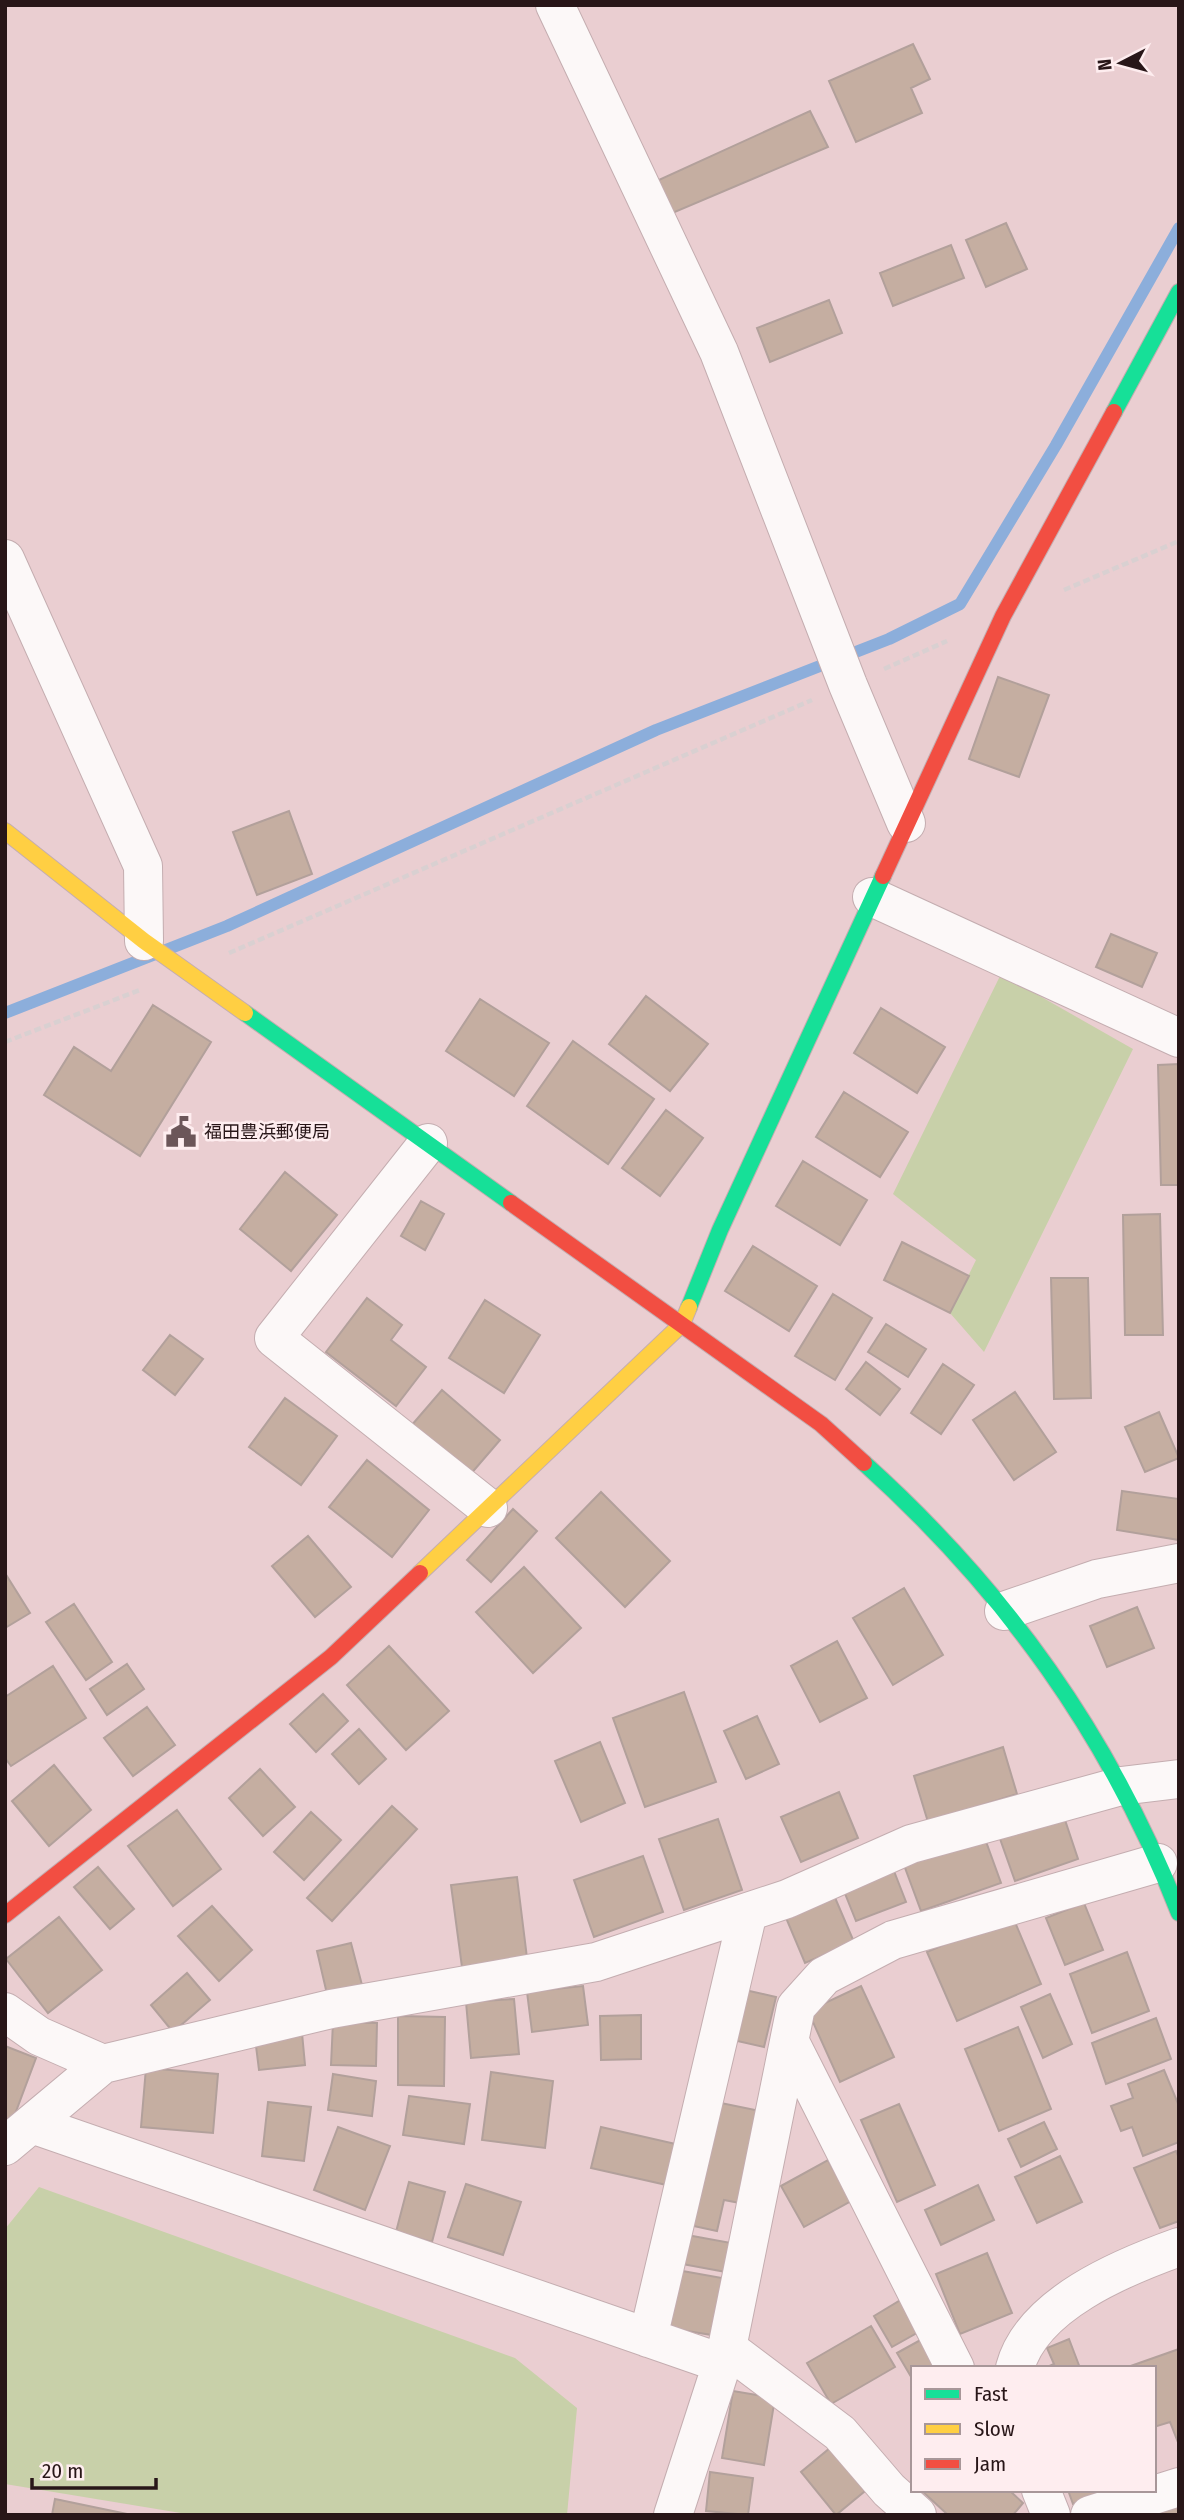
<svg xmlns="http://www.w3.org/2000/svg" width="1184" height="2520" viewBox="0 0 1184 2520" font-family="'Fira Sans Condensed','Noto Sans JP',sans-serif">
<style>
.green{fill:#c8d0a9}
.lines{fill:none;stroke-linecap:round;stroke-linejoin:round}
.stream{stroke:#8caedb;stroke-width:12}
.building{fill:#c5aea1;stroke:#b2a09b;stroke-width:2}
.street-casing{stroke:#c4adb0;stroke-width:40}
.fast-casing{stroke:#c4adb0;stroke-width:18}
.slow-casing{stroke:#c4adb0;stroke-width:18}
.jam-casing{stroke:#c4adb0;stroke-width:18}
.path{stroke:#d9d0d1;stroke-width:4.5;stroke-dasharray:7 3.5;stroke-linecap:butt}
.street{stroke:#fcf8f8;stroke-width:38}
.fast{stroke:#16e098;stroke-width:16}
.slow{stroke:#ffcf43;stroke-width:16}
.jam{stroke:#f24e42;stroke-width:16}
.labels{text-anchor:middle;stroke-width:5;stroke-linejoin:round;paint-order:stroke}
.poi-label{font-size:18px;fill:#281618;stroke:#feedef;text-anchor:start}
</style>
<rect width="100%" height="100%" fill="#eaced1"/>
<path class="green" d="M1001,974L1133,1049L984,1352L950,1313L976,1260L893,1194Z
M39,2187L515,2358L577,2408L567,2515H193L5,2484V2229Z"/>
<g class="lines">
<path class="stream" d="M5,1013L227,926L656,730L889,639L960,604L1056,445L1179,228"/>
</g>
<path class="building" d="M913,44L930,79L911,88L922,113L856,142L829,81Z
M810,111L828,147L663,217L650,184Z
M1006,223L1027,269L986,287L966,240Z
M951,245L964,278L893,306L880,273Z
M829,300L842,333L770,362L757,328Z
M998,677L1049,695L1019,777L969,759Z
M289,811L312,874L257,895L233,832Z
M1111,934L1157,953L1142,987L1096,967Z
M646,996L708,1044L670,1091L609,1044Z
M480,999L549,1043L514,1096L446,1051Z
M153,1005L211,1042L140,1156L44,1095L74,1047L111,1071Z
M881,1008L945,1047L917,1093L854,1053Z
M573,1041L654,1099L608,1164L527,1106Z
M1179,1064V1185H1161L1158,1065Z
M844,1092L908,1132L880,1177L816,1137Z
M666,1110L703,1138L660,1196L622,1168Z
M803,1161L867,1200L840,1245L776,1206Z
M285,1172L337,1215L291,1271L240,1229Z
M421,1201L444,1214L425,1250L401,1236Z
M1160,1214L1163,1335H1125L1123,1215Z
M902,1242L969,1276L950,1313L884,1280Z
M753,1246L817,1286L789,1331L725,1291Z
M1051,1278H1088L1091,1398L1054,1399Z
M833,1294L872,1318L835,1380L795,1356Z
M367,1298L402,1325L391,1340L426,1367L396,1406L326,1352Z
M485,1300L540,1335L504,1393L449,1358Z
M886,1324L926,1349L908,1377L868,1352Z
M170,1335L203,1359L175,1395L143,1370Z
M866,1362L900,1389L880,1415L846,1389Z
M943,1364L974,1385L941,1434L911,1413Z
M442,1390L500,1440L469,1476L411,1426Z
M1015,1392L1056,1452L1014,1480L973,1420Z
M285,1398L337,1436L301,1485L249,1447Z
M1159,1412L1179,1458L1145,1472L1125,1427Z
M367,1460L429,1510L392,1557L329,1507Z
M1122,1491L1179,1499V1540L1117,1530Z
M601,1492L670,1561L625,1607L556,1538Z
M513,1509L537,1531L491,1582L467,1560Z
M308,1536L351,1587L315,1617L272,1566Z
M524,1567L581,1628L533,1673L476,1612Z
M5,1573L30,1613L5,1628Z
M904,1588L943,1655L893,1685L853,1618Z
M74,1604L112,1662L86,1680L46,1622Z
M1137,1607L1154,1648L1107,1667L1090,1626Z
M837,1641L867,1698L820,1722L791,1666Z
M389,1646L449,1711L406,1750L347,1685Z
M127,1664L144,1689L107,1715L90,1689Z
M53,1666L86,1718L11,1766L5,1758V1697Z
M684,1692L716,1782L645,1807L613,1718Z
M323,1694L348,1721L316,1752L290,1724Z
M147,1707L175,1745L133,1776L104,1738Z
M757,1716L779,1764L746,1779L724,1731Z
M359,1729L386,1759L359,1784L332,1754Z
M600,1742L625,1803L581,1822L555,1761Z
M1003,1747L1017,1794L928,1822L914,1776Z
M54,1765L91,1810L49,1846L12,1801Z
M260,1769L295,1807L263,1836L229,1798Z
M839,1792L858,1838L801,1862L781,1817Z
M392,1806L417,1829L332,1921L307,1898Z
M177,1810L221,1869L173,1906L128,1846Z
M1062,1811L1078,1859L1015,1881L998,1833Z
M311,1812L341,1840L304,1880L274,1852Z
M718,1819L742,1890L684,1910L659,1839Z
M984,1836L1001,1883L921,1911L904,1865Z
M643,1856L663,1912L594,1937L574,1880Z
M892,1866L906,1902L856,1921L842,1886Z
M98,1867L134,1909L110,1929L74,1887Z
M517,1877L527,1958L462,1967L451,1885Z
M833,1893L854,1942L805,1963L784,1913Z
M1084,1903L1103,1950L1065,1965L1046,1918Z
M212,1906L252,1950L219,1981L178,1936Z
M1012,1915L1041,1984L957,2021L927,1952Z
M59,1917L102,1970L48,2013L6,1959Z
M351,1943L362,1985L327,1994L317,1951Z
M1127,1952L1149,2011L1092,2033L1070,1974Z
M187,1973L210,2000L173,2032L151,2005Z
M583,1986L588,2025L532,2032L527,1992Z
M861,1986L894,2057L840,2082L808,2011Z
M745,1990L776,1997L764,2047L733,2040Z
M1050,1994L1072,2044L1043,2058L1021,2007Z
M514,1999L519,2054L471,2058L466,2002Z
M641,2015V2059L601,2060L600,2016Z
M398,2016L445,2017L444,2086L398,2085Z
M1156,2018L1171,2059L1106,2084L1092,2043Z
M333,2022L377,2023L376,2066L331,2065Z
M1018,2027L1051,2109L999,2131L965,2049Z
M302,2033L305,2065L259,2070L255,2038Z
M5,2046L36,2058L12,2122L5,2120Z
M146,2068L218,2074L213,2133L141,2127Z
M1164,2070L1179,2106V2142L1143,2156L1132,2127L1121,2131L1111,2106L1133,2098L1128,2084Z
M491,2072L553,2081L545,2148L482,2140Z
M333,2074L376,2081L372,2116L328,2110Z
M409,2096L470,2104L464,2144L403,2135Z
M268,2102L311,2107L304,2161L262,2156Z
M716,2102L760,2111L740,2203L724,2200L717,2231L689,2225Z
M899,2104L935,2185L897,2202L861,2120Z
M1044,2122L1057,2149L1021,2167L1008,2139Z
M338,2127L390,2146L365,2210L314,2190Z
M601,2127L680,2145L671,2186L591,2168Z
M1176,2151L1179,2158V2221L1160,2228L1134,2168Z
M1060,2156L1082,2202L1037,2223L1015,2177Z
M828,2160L851,2201L804,2227L781,2186Z
M409,2182L445,2192L432,2242L396,2232Z
M466,2184L521,2202L503,2255L448,2237Z
M978,2185L994,2220L941,2245L925,2210Z
M687,2235L731,2243L726,2272L682,2264Z
M987,2253L1012,2313L960,2334L936,2274Z
M677,2270L722,2278L712,2335L668,2328Z
M904,2298L922,2330L892,2347L874,2316Z
M871,2326L895,2367L831,2404L807,2363Z
M926,2337L941,2368H913V2380L897,2353Z
M1069,2339L1080,2368H1045L1054,2364L1047,2348Z
M1179,2349V2445L1170,2422L1154,2427V2368H1125Z
M733,2391L775,2398L764,2465L722,2458Z
M830,2448L865,2491L836,2515L801,2472Z
M710,2472L753,2478L748,2515L706,2511Z
M921,2490H1009L1023,2503L1013,2515H948Z
M1068,2490H1113L1073,2504Z
M1179,2498V2515H1156L1154,2507Z
M55,2499L132,2515H52Z"/>
<g class="lines">
<defs>
<path id="street" d="M555,5L719,352L848,685L906,823
M5,559L143,866L144,941
M872,897L1179,1038
M428,1143L274,1338L488,1508
M1004,1611L1097,1579L1179,1563
M5,2012L39,2036L103,2064
M790,2042L955,2368
M32,2124L721,2363
M5,2146L103,2064L331,2009L596,1962L787,1899L911,1844L1121,1786L1179,1779
M648,2338L748,1912
M727,2348L840,2433L889,2490L917,2515
M1015,2368C1032,2304 1123,2267 1179,2247
M1041,2490L1051,2515
M673,2515L727,2348L796,2007L824,1976L893,1940L1158,1863
M1090,2515L1179,2487"/>
<path id="fast" d="M1114,412L1179,292
M245,1013L511,1203
M689,1307L720,1230L883,876
M864,1463C1005,1590 1110,1736 1179,1913"/>
<path id="slow" d="M5,831L144,941L245,1013
M420,1573L682,1324L689,1307"/>
<path id="jam" d="M883,876L1003,616L1114,412
M511,1203L821,1424L864,1463
M5,1915L331,1657L420,1573"/>
</defs>
<use href="#street" class="street-casing"/>
<use href="#fast" class="fast-casing"/>
<use href="#slow" class="slow-casing"/>
<use href="#jam" class="jam-casing"/>
<path class="path" d="M1064,590L1179,541
M884,669L947,641
M229,953L812,700
M5,1042L140,990"/>
<use href="#street" class="street"/>
<use href="#fast" class="fast"/>
<use href="#slow" class="slow"/>
<use href="#jam" class="jam"/>
</g>
<defs>
<symbol id="civic-bare" viewBox="-9 -9 18 18"><path d="M-.6-6.5H3V-4.5H.6V-3L4-1V1h2V6H-6V1h2V-1L-.6-3ZM-1.2 2.5V6h2.4V2.5Z" fill="#6c5659" stroke="#feedef" stroke-width="2.5" paint-order="stroke"/></symbol>
</defs>
<g fill-rule="evenodd">
<use href="#civic-bare" x="159" y="1110" width="44" height="44"/>
</g>
<g class="labels">
<g class="poi-label">
<text x="204" y="1138">福田豊浜郵便局</text>
</g>
</g>
<rect width="1184" height="2520" fill="none" stroke="#281618" stroke-width="14"/>
<rect x="911" y="2366" width="245" height="126" fill="#feedef" stroke="#a89799" stroke-width="2"/>
<rect x="925" y="2389" width="35" height="10" fill="#16e098" stroke="#a89799" stroke-width="2"/>
<text x="974" y="2401" font-size="21" fill="#281618">Fast</text>
<rect x="925" y="2424" width="35" height="10" fill="#ffcf43" stroke="#a89799" stroke-width="2"/>
<text x="974" y="2436" font-size="21" fill="#281618">Slow</text>
<rect x="925" y="2459" width="35" height="10" fill="#f24e42" stroke="#a89799" stroke-width="2"/>
<text x="974" y="2471" font-size="21" fill="#281618">Jam</text>
<g transform="translate(1121 63) rotate(264)" stroke="#feedef" stroke-width="5" paint-order="stroke">
<path d="M0-5L12 26L0 18L-12 26Z" fill="#281618"/>
<text y="-10" font-size="19" font-weight="bold" text-anchor="middle" fill="#281618">N</text>
</g>
<path d="M32 2478v10h124v-10" fill="none" stroke="#281618" stroke-width="3.5"/>
<text x="42" y="2478" font-size="21" fill="#281618" stroke="#feedef" stroke-width="5" paint-order="stroke">20 m</text>
</svg>
